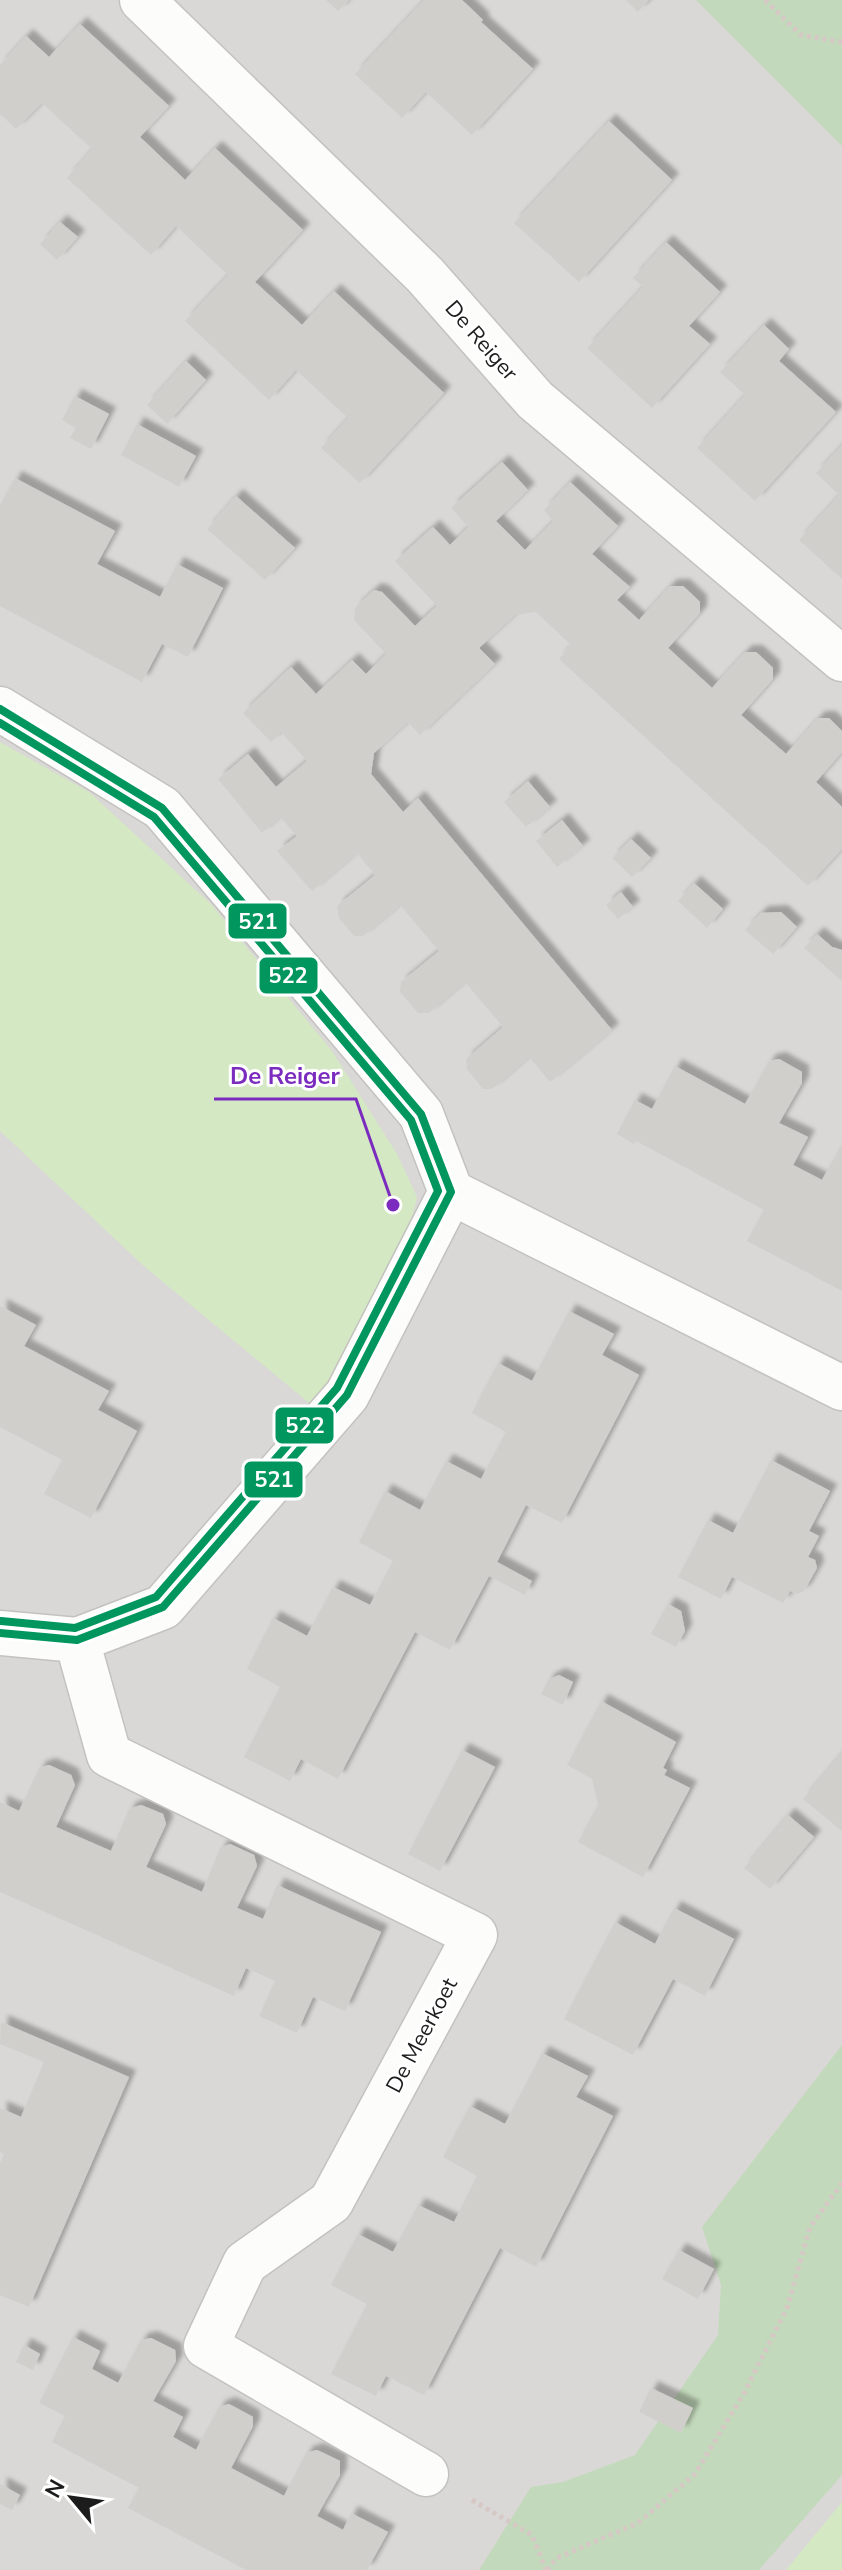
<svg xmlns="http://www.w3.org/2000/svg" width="842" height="2570" viewBox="0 0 842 2570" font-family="'Nunito Sans',sans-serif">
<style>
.residential{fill:#d9d8d6}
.grass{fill:#d4e8c3}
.forest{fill:#c3d9bb}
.building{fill:#d1cfcc;filter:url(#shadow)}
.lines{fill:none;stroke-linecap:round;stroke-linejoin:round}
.minor-casing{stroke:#c3c2c1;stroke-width:47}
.path{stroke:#d5c8c5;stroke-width:5;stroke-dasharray:4 4;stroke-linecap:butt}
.minor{stroke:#fcfcfb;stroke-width:44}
.bus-1-casing{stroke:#fff;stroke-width:14}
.bus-2-casing{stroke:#fff;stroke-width:14}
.bus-1{stroke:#00965e;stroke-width:8}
.bus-2{stroke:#00965e;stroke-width:8}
.labels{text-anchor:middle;stroke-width:6;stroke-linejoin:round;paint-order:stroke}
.street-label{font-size:22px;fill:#1c1c1c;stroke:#fff}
.leader{fill:none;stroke:#7b2cbf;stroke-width:3}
.callout-dot{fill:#7b2cbf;stroke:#fff;stroke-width:3}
.callout-label{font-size:24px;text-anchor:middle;font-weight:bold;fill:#7b2cbf;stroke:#fff;stroke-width:6;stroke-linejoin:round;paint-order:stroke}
.line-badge{stroke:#fff;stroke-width:3}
.badge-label{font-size:22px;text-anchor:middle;font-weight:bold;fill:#fff}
</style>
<defs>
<filter id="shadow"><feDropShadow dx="7" dy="-7" stdDeviation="2" flood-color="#0004"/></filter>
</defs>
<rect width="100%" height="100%" fill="#eae9e5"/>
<path class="residential" d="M0,0H842V2570H0Z"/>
<path class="grass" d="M0,742L89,792L211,904L332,1051L397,1154L417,1197L400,1274L314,1407L146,1268L0,1131Z
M842,2502V2570H786Z"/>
<path class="forest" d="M696,0H842V146Z
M842,2045V2475L759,2570H479L531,2487L563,2482L635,2455L718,2335L721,2285L702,2227Z"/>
<path class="building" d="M326,0H349L338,11Z
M424,0H462L483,20L481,22L533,69L472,135L426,92L402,118L355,74Z
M626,0H649L638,12Z
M80,24L169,106L140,137L185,180L215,148L303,230L255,282L302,325L334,291L444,393L360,483L321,448L348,418L296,370L269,400L185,321L228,275L176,226L151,255L67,178L92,149L42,103L16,129L0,114V65L26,36L49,57Z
M609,121L672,180L579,282L514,223Z
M60,222L78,237L57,260L40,244Z
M666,242L720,292L689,326L710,344L652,408L587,348L643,287L633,278Z
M764,325L789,349L779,361L836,412L755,501L697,448L745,395L720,372Z
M186,361L206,380L167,424L147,405Z
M75,396L109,414L91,449L70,438L76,428L62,420Z
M137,424L196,456L179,487L121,455Z
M842,445V579L799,540L839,495L816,473Z
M502,462L528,490L496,521L525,550L553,521L544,510L570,482L618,526L592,554L630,587L617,600L639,620L670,586H683L700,602V613L668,648L712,688L745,652H756L773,668V679L741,715L786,754L818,718H829L842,731V752L816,782L842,807V849L808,886L559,659L571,645L536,612L515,615L479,648L495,664L420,735L408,722L374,753L371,774L403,812L418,798L612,1030L550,1082L529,1057L492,1089H483L467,1069L466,1059L503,1027L465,982L429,1013H418L400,992L401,982L439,951L400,905L363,936H354L339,918L337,906L375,875L357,853L312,891L277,851L297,836L280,817L262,833L218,779L248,754L276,787L307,761L281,732L271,742L243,713L291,667L316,694L352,660L366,674L386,654L354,620L355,608L374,590L382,592L415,626L437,606L395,561L433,527L450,545L468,527L451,508Z
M15,478L115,531L97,564L160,597L177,564L223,588L188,657L162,644L142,682L0,606V505Z
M236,496L295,548L265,580L207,529Z
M528,781L550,807L526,827L504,802Z
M562,820L583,846L557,867L536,841Z
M631,839L651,858L632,877L612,858Z
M694,883L723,909L707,928L678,901Z
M621,892L633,907L618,919L606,905Z
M781,912L797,927L773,954L745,930L761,913Z
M817,934L832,947L842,950V981L804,948Z
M779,1059L802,1072V1083L779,1123L808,1137L793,1165L822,1180L842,1144V1291L747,1241L764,1210L636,1141L634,1144L617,1134L635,1100L652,1109L675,1066L745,1104L769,1061Z
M0,1306L36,1325L24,1346L109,1391L98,1410L137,1431L91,1518L44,1494L62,1460L0,1427Z
M569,1311L614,1334L602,1355L639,1375L562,1523L526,1505L497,1562L532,1581L525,1595L489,1576L450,1650L415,1632L338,1779L301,1759L290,1781L244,1757L280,1687L247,1669L273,1618L307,1636L333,1587L370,1605L393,1561L359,1542L385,1491L420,1510L446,1461L481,1479L506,1432L472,1413L484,1389L498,1363L532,1381Z
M771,1460L830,1491L809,1531L819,1536L808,1557L815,1560L817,1568L804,1591L797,1594L790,1591L783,1603L732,1577L721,1599L678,1577L708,1520L733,1533Z
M668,1604L681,1611L685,1631L676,1647L651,1634Z
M559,1675L573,1682L563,1705L541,1694L548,1680Z
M601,1701L676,1742L663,1768L667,1770L664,1775L690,1788L643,1877L578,1842L598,1805L592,1779L567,1765Z
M462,1750L495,1767L440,1871L408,1854Z
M842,1753V1831L803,1799Z
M49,1765L71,1775L75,1785L56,1827L111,1851L129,1809L141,1805L163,1814L166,1824L146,1867L202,1892L220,1848L230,1844L254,1855L257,1866L237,1908L263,1919L277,1885L381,1932L345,2011L313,1997L297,2033L259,2016L275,1981L246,1968L234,1996L0,1892V1802L19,1811L39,1768Z
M788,1815L814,1837L770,1889L744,1868Z
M674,1908L734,1939L705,1996L673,1979L633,2055L564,2019L615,1922L655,1944Z
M1,2022L129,2077L29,2307L0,2295V2163L4,2154L0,2152V2108L21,2117L44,2062L0,2044Z
M542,2053L588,2076L576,2097L613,2116L536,2267L500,2248L424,2395L386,2376L376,2396L331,2374L367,2304L331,2285L358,2234L393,2252L418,2205L454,2222L477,2176L443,2157L457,2130L470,2106L505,2124Z
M679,2250L714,2269L698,2299L662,2279Z
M73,2337L100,2351L92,2369L118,2383L141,2340L151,2338L175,2350L176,2361L153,2401L183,2417L173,2437L196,2450L219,2407L229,2404L253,2417V2426L231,2468L284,2496L306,2453L317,2450L340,2461V2475L317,2516L343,2530L351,2513L388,2532L367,2570H246L128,2508L139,2488L52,2442L65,2416L39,2403Z
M24,2345L40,2354L33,2370L16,2362Z
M651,2388L693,2408L681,2433L639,2412Z
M0,2484L20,2495L12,2510L0,2504Z"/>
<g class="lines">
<defs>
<path id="minor" d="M142,0L425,275L535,400L842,659
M0,709L162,808L421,1114L451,1192L347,1395L163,1607L77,1640L0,1633
M451,1192L842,1388
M77,1640L109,1755L475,1935L331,2202L245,2263L206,2346L426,2474"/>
</defs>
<use href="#minor" class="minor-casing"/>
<path class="path" d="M765,0L801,35L842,42
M472,2500L532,2535L546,2570
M547,2570L557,2558L638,2523L695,2474L744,2393L787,2308L810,2227L842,2183"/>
<use href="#minor" class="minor"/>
<defs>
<path id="bus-1" d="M0,709L162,808L421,1114L451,1192L347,1395L163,1607L77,1640L0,1633"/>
<path id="bus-2" d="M0,723L154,817L411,1120L438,1191L337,1388L156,1597L75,1628L1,1621"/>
</defs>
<use href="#bus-1" class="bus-1-casing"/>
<use href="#bus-2" class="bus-2-casing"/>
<use href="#bus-1" class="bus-1"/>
<use href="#bus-2" class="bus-2"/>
</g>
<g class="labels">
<g class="street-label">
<text transform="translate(482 340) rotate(49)" y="8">De Reiger</text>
<text transform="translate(421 2035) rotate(-62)" y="8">De Meerkoet</text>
</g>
</g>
<path class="leader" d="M393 1205L356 1099H214"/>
<circle class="callout-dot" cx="393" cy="1205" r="8"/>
<g class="callout-label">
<text x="285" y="1084">De Reiger</text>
</g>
<g class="line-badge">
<rect x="227" y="902" width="61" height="38" rx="8" fill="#00965e"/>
<rect x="258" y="956" width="61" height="39" rx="8" fill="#00965e"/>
<rect x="274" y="1406" width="61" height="39" rx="8" fill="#00965e"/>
<rect x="243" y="1460" width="61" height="39" rx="8" fill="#00965e"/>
</g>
<g class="badge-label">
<text x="258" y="929">521</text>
<text x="288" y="983">522</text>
<text x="305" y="1433">522</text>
<text x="274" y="1487">521</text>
</g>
<g transform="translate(72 2498) rotate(299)" stroke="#ffffff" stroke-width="6" paint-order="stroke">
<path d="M0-6L14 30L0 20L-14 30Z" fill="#1c1c1c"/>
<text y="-12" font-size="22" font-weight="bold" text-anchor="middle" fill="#1c1c1c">N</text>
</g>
</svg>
